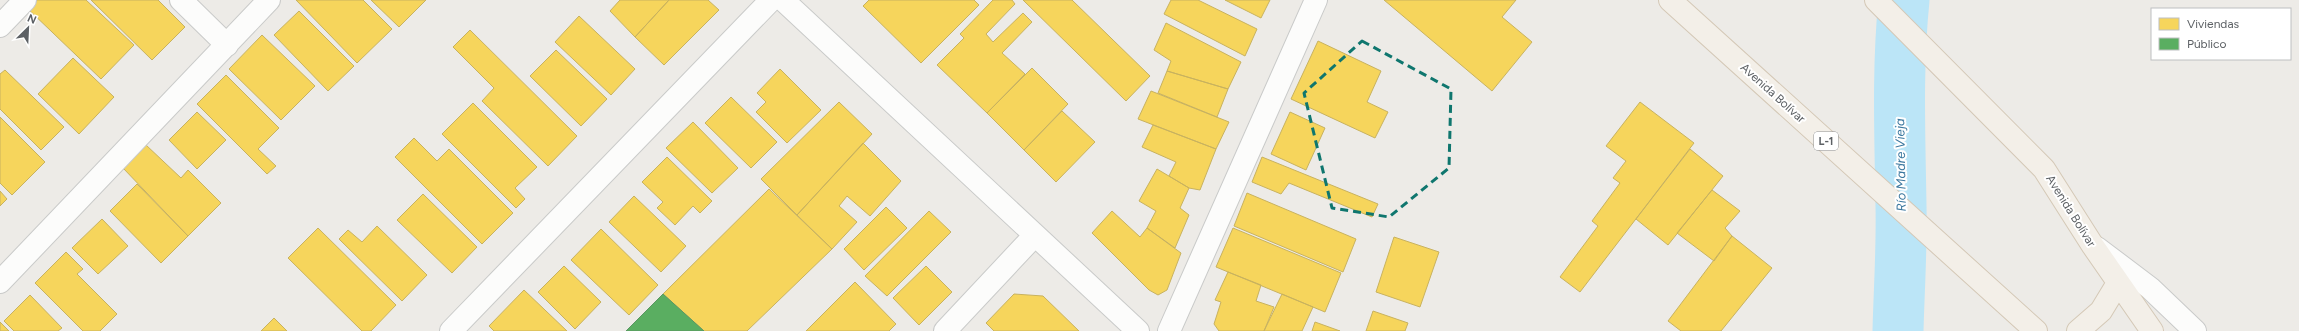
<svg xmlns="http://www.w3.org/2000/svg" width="2299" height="331" viewBox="0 0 2299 331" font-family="Figtree,sans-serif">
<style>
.homes{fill:#f6d55c;stroke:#c8b25f}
.public{fill:#5aae61;stroke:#5b9762}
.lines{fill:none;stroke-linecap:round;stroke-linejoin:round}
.river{stroke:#bbe5f7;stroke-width:51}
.street-casing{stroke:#c9cac9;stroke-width:24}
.primary-casing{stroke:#d4c8b6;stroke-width:24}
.street{stroke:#fcfcfb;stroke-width:22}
.primary{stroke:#f3efe8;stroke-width:22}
.marked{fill:none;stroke:#0f766e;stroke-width:3;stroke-dasharray:8 5;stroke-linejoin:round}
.labels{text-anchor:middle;stroke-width:4;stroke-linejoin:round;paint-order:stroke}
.shield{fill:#fff;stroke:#8e9093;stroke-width:1}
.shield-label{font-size:11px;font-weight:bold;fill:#5d6165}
.street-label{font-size:12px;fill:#5d6165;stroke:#fff}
.water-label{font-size:13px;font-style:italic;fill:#3c789f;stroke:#fff}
</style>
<rect width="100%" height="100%" fill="#edebe7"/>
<path class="homes" d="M36,0H86L134,45L101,79L28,9Z
M91,0H158L185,27L152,60Z
M296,0H363L392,29L357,63Z
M371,0H426L399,27Z
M620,0H669L635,37L610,11Z
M669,0H708L719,10L664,65L635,37Z
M869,0H974L979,5L921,63L863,6Z
M993,0H1012L1015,4L986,34L993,42L1023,13L1032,22L1002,53L1025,74L987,113L937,65L964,38L960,34Z
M1023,0H1072L1150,76L1126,101Z
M1171,0H1198L1257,29L1245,56L1164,14Z
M1225,0H1270L1261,18Z
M1384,0H1516L1502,17L1532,42L1492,91Z
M299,11L354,66L328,91L274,35Z
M579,16L635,69L611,95L555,42Z
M1166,23L1241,62L1228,89L1167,71L1171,61L1154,50Z
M470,30L577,136L548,166L482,101L494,88L453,47Z
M262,35L315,86L281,120L229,69Z
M1318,41L1381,71L1367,102L1388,112L1375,138L1291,99Z
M556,50L607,99L581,126L530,76Z
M73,58L114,97L79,134L38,94Z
M1032,68L1068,104L1024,150L987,113Z
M780,69L821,110L787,143L756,112L766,102L757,93Z
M5,70L64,127L41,150L0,109V74Z
M1167,71L1228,89L1217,117L1158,93Z
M226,75L279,128L258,149L276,166L267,174L197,104Z
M1151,91L1229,122L1216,149L1138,119Z
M731,97L777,142L751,168L705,123Z
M839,102L872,134L797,215L761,179Z
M1640,102L1694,143L1580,292L1560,277L1598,226L1592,221L1620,183L1613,178L1626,161L1606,146Z
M473,103L537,167L515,188L525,199L516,208L442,134Z
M1062,111L1095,142L1056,182L1024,150Z
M197,112L226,140L197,169L169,140Z
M1290,112L1325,128L1306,170L1271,154Z
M0,117L45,162L12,195L0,183Z
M693,122L738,168L712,193L666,148Z
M1153,125L1216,149L1200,190L1189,188L1169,176L1176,162L1142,147Z
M414,138L437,161L449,149L513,213L482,244L395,157Z
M863,143L901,181L870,216L847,196L839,206L857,222L832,249L797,215Z
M146,145L181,178L188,170L221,203L188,236L123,168Z
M1690,149L1723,176L1668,245L1636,219Z
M667,157L712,201L700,213L693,206L675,225L657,208L663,202L642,182Z
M1262,157L1378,204L1372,217L1289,183L1281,194L1252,182Z
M1157,169L1189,188L1180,208L1189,215L1175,248L1147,228L1156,211L1139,201Z
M137,184L188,236L161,263L110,211Z
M769,189L832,249L747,331H704L663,294Z
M1712,190L1740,211L1725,228L1732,236L1714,261L1677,233Z
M0,191L7,199L0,206Z
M1247,193L1356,239L1343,272L1234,226Z
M423,194L477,247L452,273L397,220Z
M634,196L686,246L661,272L609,222Z
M886,207L907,228L864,270L844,249Z
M929,211L951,232L887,296L865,276Z
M1112,211L1140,237L1147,228L1181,253L1167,290L1158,295L1149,290L1092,233Z
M102,219L128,246L98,274L72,248Z
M377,226L427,275L402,301L339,239L348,230L362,242Z
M318,228L396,305L371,331H362L288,258Z
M1233,228L1341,273L1325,312L1216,267Z
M601,229L658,285L629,315L571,260Z
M1732,236L1772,268L1721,331H1681L1668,321Z
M1394,237L1439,252L1420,307L1376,292Z
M66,252L83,269L77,274L117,314L100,331H83L35,283Z
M564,266L601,302L575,329L538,292Z
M926,266L952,292L919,325L893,298Z
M1228,272L1261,285L1256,301L1274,307L1264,331H1219L1214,324L1221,302L1215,300Z
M855,282L896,324L889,331H806Z
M524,290L567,331H494L489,326Z
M1014,294L1043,296L1079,331H994L986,323Z
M1282,294L1313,307L1302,331H1264Z
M30,295L62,328L58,331H14L4,321Z
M1373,311L1408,323L1405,331H1366Z
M274,318L287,331H261Z
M0,322L9,331H0Z
M1315,322L1340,331H1312Z"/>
<path class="public" d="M663,294L704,331H626Z"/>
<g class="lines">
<path class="river" d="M1898,331C1899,290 1902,248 1901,206C1900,138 1897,68 1904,0"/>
<defs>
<path id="street" d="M181,0L227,45
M783,0L1138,331
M0,26L25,0
M2097,248L2150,288L2195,331
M0,282L269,0
M451,331L771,0
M945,331L1035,235
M1169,331L1316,0"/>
<path id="primary" d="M1670,0L2036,331
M1876,0L2044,169L2093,246L2152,331
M2078,331L2101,311L2118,283"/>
</defs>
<use href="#street" class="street-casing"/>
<use href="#primary" class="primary-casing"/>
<use href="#street" class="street"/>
<use href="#primary" class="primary"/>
</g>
<path class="marked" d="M1362,41L1451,89L1449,168L1389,217L1332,208L1304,93Z"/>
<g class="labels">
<rect class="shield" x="1814" y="132" width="24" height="18" rx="3"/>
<g class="shield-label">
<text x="1826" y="145">L-1</text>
</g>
<g class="street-label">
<text transform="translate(1773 93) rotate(42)" y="4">Avenida Bolívar</text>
<text transform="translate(2071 211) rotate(58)" y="4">Avenida Bolívar</text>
</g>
<g class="water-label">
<text transform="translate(1900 165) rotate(-91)" y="5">Río Madre Vieja</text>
</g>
</g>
<rect x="2151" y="8" width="140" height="52" fill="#ffffff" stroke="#bec0c1"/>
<rect x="2159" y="18" width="20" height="12" fill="#f6d55c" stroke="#bec0c1"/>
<text x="2187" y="28" font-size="12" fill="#5d6165">Viviendas</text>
<rect x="2159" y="38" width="20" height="12" fill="#5aae61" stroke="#bec0c1"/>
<text x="2187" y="48" font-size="12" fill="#5d6165">Público</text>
<g transform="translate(28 28) rotate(24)" stroke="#ffffff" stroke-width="3" paint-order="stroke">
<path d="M0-3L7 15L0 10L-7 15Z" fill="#5d6165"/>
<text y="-6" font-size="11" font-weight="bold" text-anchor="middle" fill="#5d6165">N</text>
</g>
</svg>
